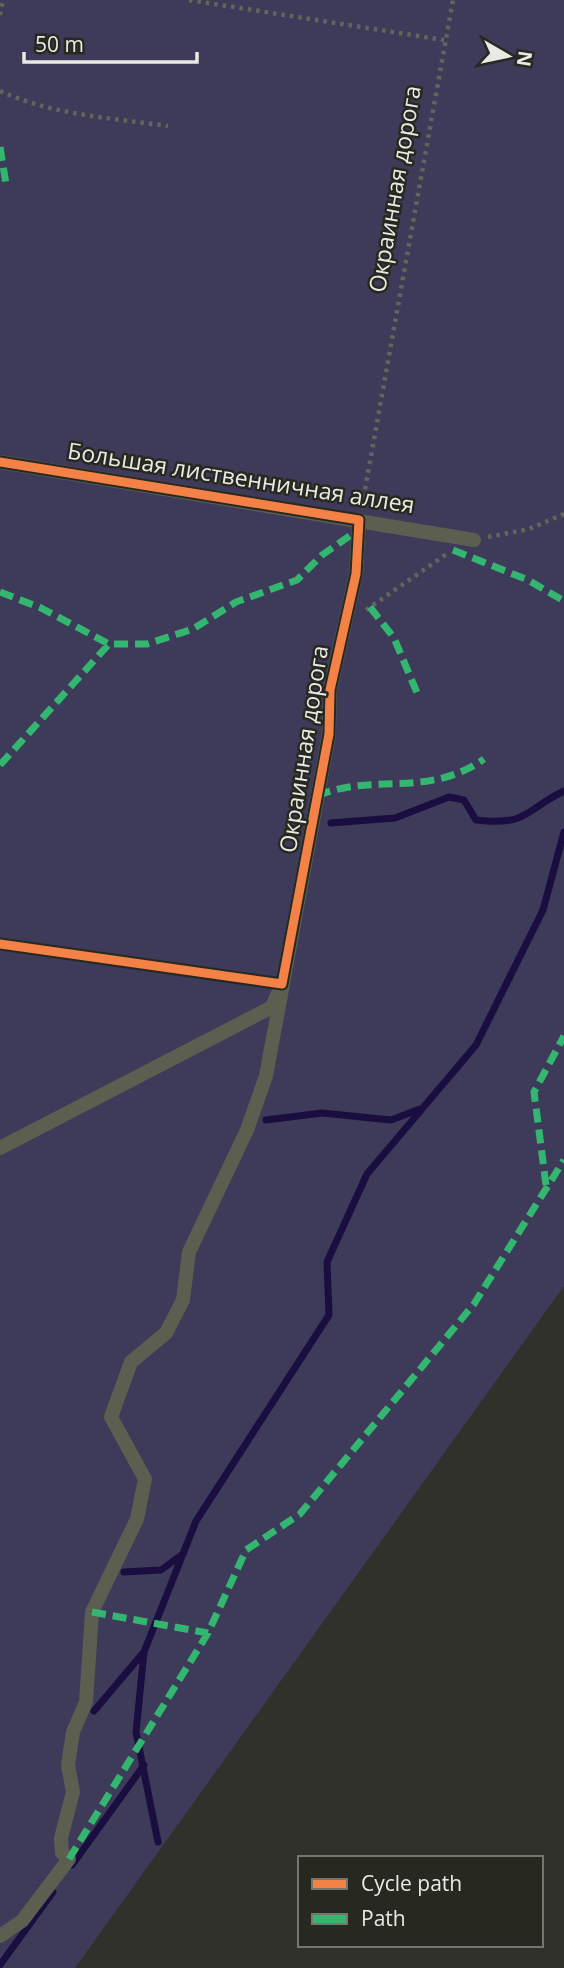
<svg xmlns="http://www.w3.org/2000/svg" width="564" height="1968" viewBox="0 0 564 1968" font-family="'Open Sans',sans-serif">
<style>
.green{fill:#3d3b59}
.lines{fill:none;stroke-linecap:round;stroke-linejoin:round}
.stream{stroke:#1a0e40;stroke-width:7}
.path{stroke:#63655b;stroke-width:4.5;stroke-dasharray:3.5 5;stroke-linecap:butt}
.service{stroke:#5c5f50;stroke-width:14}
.quiet{stroke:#33b770;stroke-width:7;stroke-dasharray:14 7;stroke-linecap:butt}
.cycleway-casing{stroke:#272920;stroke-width:13}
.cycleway{stroke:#f48246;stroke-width:9}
.labels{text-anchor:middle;stroke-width:5;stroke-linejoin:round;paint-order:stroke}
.street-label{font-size:23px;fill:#e9eae4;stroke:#272920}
</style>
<rect width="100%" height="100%" fill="#30312b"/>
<path class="green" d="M0,0H564V1286L75,1968H0Z"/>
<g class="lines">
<path class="stream" d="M331,823L395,818L449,797L464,800L476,820C528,826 523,811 564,791
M266,1120L322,1113L391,1120L420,1109
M124,1572L161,1570L183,1554
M94,1711L143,1653
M158,1842L136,1732L144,1652L196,1521L329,1315L327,1262L367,1174L476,1045L543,910L564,832
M72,1865L144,1765
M0,1965L53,1892"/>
<path class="path" d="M189,0L444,40
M0,15L3,0
M0,91C53,115 111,118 168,126
M362,506L453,0
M488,537L529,529L564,514
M366,610L448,553
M0,944L266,982"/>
<path class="service" d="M0,462L474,540
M0,1148L272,1007L277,995
M0,1936L22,1921L69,1859L62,1853L61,1838L73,1792L68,1765L73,1732L86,1702L92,1612L137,1519L145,1479L111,1417L131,1362L166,1333L183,1300L189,1252L247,1130L266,1076L329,734L330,690L356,574L359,520"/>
<path class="quiet" d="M0,147L6,184
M453,550L528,580L564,601
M0,592L41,608L109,644H147L193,629L236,602L297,580L322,555L358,530
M370,607L394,638L418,695
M0,765L109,644
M317,796C372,772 427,799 484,759
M546,1185L534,1092L564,1036
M92,1612L208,1633
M69,1859L208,1633L246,1550L300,1514L474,1304L564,1160"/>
<defs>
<path id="cycleway" d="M0,462L359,520L356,574L330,690L329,734L282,984L0,944"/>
</defs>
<use href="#cycleway" class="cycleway-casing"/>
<use href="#cycleway" class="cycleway"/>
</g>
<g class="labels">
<g class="street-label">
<text transform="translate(395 189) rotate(-80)" y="8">Окраинная дорога</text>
<text transform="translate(241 478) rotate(9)" y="8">Большая лиственничная аллея</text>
<text transform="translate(304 749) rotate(-81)" y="8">Окраинная дорога</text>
</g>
</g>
<rect x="298" y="1856" width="245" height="91" fill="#272920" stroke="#75766e" stroke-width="2"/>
<rect x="312" y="1879" width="35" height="10" fill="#f48246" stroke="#75766e" stroke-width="2"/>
<text x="361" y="1891" font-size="21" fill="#e9eae4">Cycle path</text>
<rect x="312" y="1914" width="35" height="10" fill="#33b770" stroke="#75766e" stroke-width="2"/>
<text x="361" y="1926" font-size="21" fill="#e9eae4">Path</text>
<g transform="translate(508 56) rotate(99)" stroke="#272920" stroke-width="5" paint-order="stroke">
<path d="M0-5L12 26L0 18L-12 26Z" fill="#e9eae4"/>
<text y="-10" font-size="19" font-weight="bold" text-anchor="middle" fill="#e9eae4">N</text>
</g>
<path d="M24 52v10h173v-10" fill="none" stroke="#e9eae4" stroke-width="3.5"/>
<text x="35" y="52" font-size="21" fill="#e9eae4" stroke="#272920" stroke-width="5" paint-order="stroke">50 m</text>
</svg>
